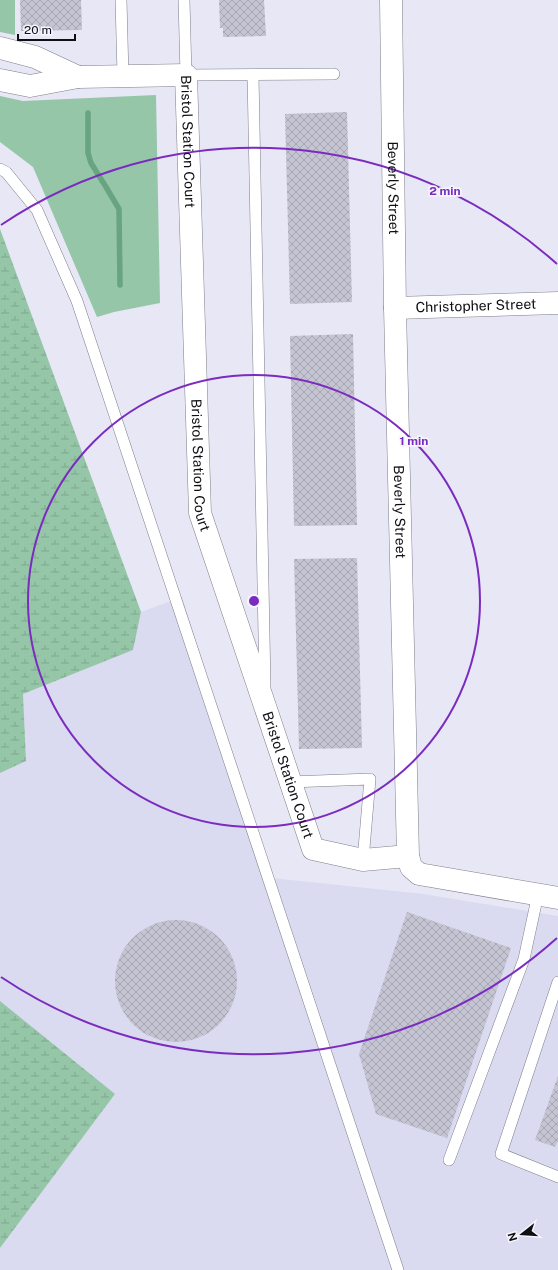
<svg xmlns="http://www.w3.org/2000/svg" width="558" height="1270" viewBox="0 0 558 1270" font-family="'Public Sans',sans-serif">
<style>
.built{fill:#dadaf0}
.green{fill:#95c6a7}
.wetland{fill:url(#wetland-marsh)}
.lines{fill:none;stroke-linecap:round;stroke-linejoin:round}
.stream{stroke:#69a482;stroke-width:5.5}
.building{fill:url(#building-cross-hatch)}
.service-casing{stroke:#7e7e8b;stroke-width:12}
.minor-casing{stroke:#7e7e8b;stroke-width:23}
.service{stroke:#fff;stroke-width:11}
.minor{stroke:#fff;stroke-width:22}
.ring{fill:none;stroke:#7b2cbf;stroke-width:2}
.labels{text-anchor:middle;stroke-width:3.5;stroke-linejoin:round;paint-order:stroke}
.street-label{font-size:14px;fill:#0e0e13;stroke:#f4f5fe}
.centre{fill:#7b2cbf;stroke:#f4f5fe;stroke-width:2}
.ring-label{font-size:12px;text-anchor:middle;font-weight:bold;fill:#7b2cbf;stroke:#f4f5fe;stroke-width:3.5;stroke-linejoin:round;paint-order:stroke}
</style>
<defs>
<pattern id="wetland-marsh" width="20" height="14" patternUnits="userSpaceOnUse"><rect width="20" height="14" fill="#95c6a7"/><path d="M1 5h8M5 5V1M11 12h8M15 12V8" fill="none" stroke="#7fa98f"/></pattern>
<pattern id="building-cross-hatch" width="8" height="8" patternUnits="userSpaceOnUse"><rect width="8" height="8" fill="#c4c4d3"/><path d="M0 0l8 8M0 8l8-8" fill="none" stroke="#a7a7b4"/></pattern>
</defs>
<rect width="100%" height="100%" fill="#e7e7f6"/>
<path class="built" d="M182,597L271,878L423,894L558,916V1270H0V1248L115,1094L0,1001V773L26,761L23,694L133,650L141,612Z"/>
<path class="green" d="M0,0H15V35L0,32Z
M156,95L160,303L114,312L97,317L33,167L0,142V96L23,101Z"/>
<path class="wetland" d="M0,229L141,612L133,650L23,694L26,761L0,773Z
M0,1001L115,1094L0,1248Z"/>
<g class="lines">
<path class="stream" d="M88,113V153L91,163L106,187L119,209L120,285"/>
</g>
<path class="building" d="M20,0H81L82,30L21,31Z
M219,0H264L266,36L223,37V28H220Z
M347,112L352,302L290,304L285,114Z
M353,334L357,525L294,526L290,336Z
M357,558L362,748L299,749L294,559Z
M407,912L511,948L447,1138L376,1114L359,1054Z
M115 981a61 61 0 1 1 122 0a61 61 0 1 1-122 0Z
M558,1076V1141L555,1147L535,1140Z"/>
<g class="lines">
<defs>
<path id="service" d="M121,0L123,76
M184,0L186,75L334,74
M253,75L265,686
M0,169L6,172L37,210L77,301L398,1270
M290,782L370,779L363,860
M558,982L501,1154L558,1177
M449,1160L524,959L538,894"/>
<g id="minor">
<path id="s1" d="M391,0L395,308L408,856L411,867L419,874L558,898"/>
<path d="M0,48L35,57L78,77"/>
<path id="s2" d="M0,80L30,86L78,77L186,75L200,513L313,849L363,860L408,856"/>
<path id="s3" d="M395,308L558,303"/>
</g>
</defs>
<use href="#service" class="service-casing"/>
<use href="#minor" class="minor-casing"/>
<use href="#service" class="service"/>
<use href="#minor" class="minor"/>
</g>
<g class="ring">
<circle cx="254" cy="601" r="226"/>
<path d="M557 938A453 453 0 0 1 1 977M1 225A453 453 0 0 1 557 264"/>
</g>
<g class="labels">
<g class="street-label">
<text dy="5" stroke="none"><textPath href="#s2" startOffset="254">Bristol Station Court</textPath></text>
<text dy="5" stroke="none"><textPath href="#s1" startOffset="188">Beverly Street</textPath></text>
<text dy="5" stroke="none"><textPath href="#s3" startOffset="81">Christopher Street</textPath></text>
<text dy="5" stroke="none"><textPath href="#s2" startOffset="578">Bristol Station Court</textPath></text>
<text dy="5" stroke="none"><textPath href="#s1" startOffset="512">Beverly Street</textPath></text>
<text dy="5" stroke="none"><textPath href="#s2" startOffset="902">Bristol Station Court</textPath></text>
</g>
</g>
<circle cx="254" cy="601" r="6" class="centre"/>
<g class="ring-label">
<text x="445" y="195">2 min</text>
<text x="414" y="445">1 min</text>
</g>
<g transform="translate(522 1234) rotate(253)" stroke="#f4f5fe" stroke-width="3" paint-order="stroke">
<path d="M0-3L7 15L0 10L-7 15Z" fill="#0e0e13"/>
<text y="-6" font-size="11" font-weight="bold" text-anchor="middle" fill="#0e0e13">N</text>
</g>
<path d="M18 34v6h57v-6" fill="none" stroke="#0e0e13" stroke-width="2"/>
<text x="24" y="34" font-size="12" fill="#0e0e13" stroke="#f4f5fe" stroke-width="3" paint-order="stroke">20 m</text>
</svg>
